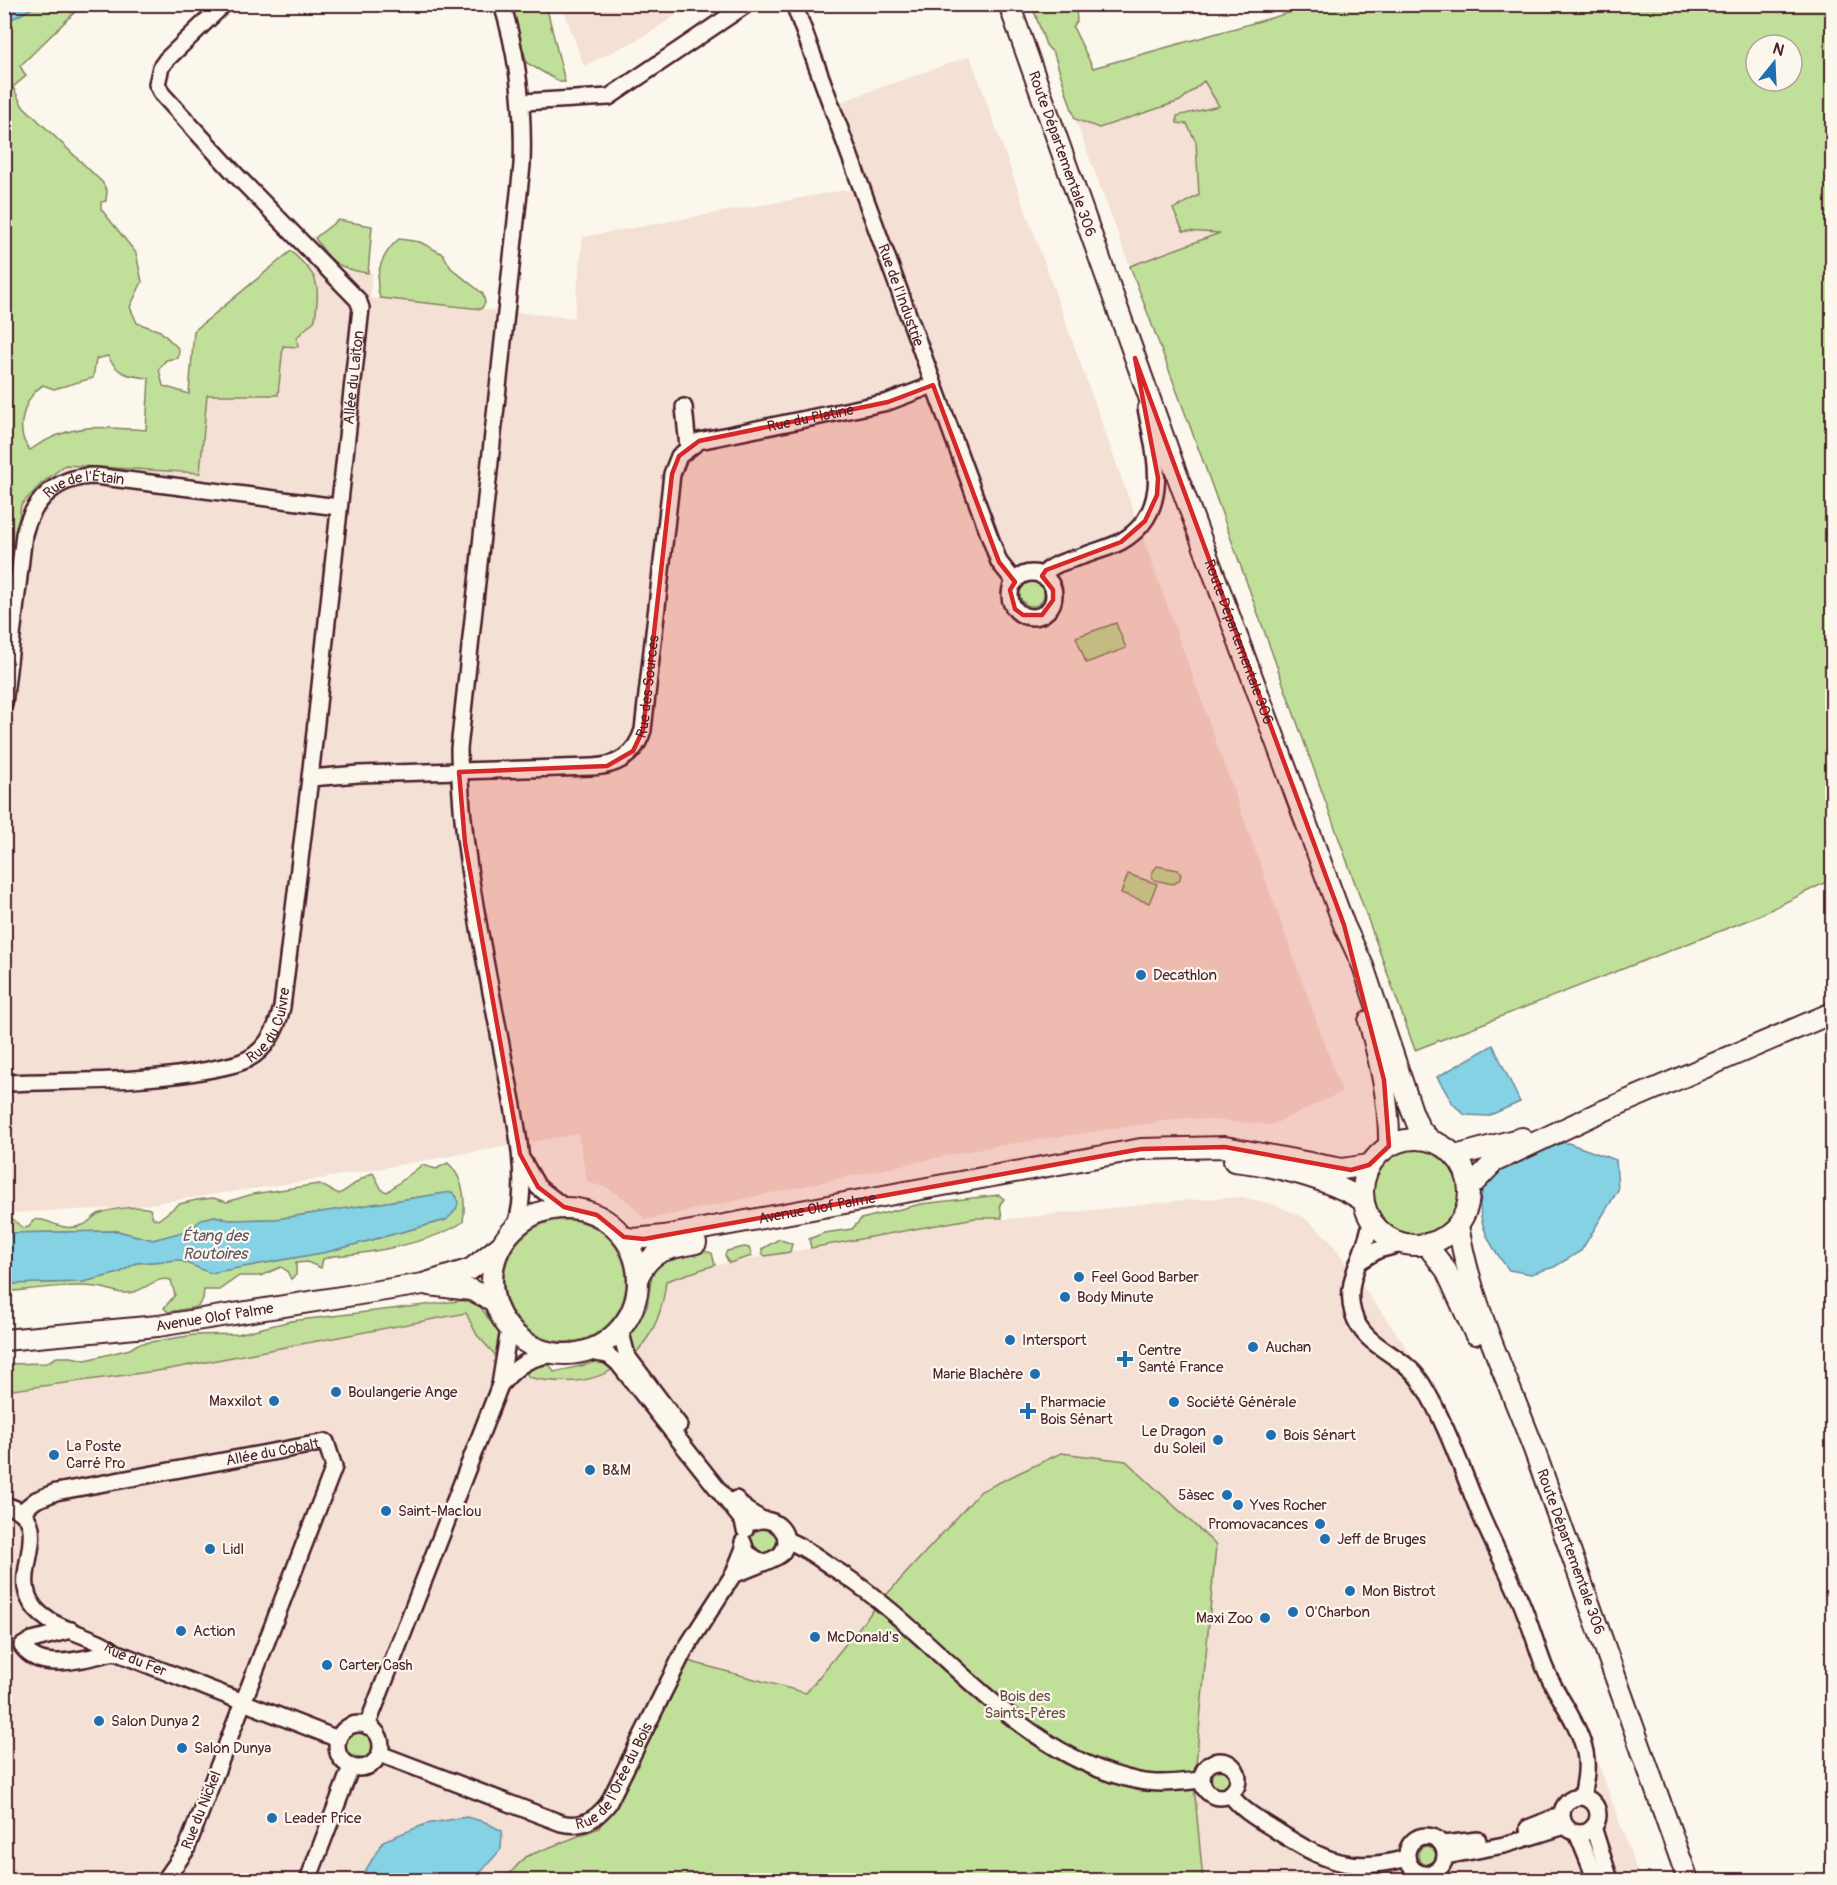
<svg xmlns="http://www.w3.org/2000/svg" width="1837" height="1885" viewBox="0 0 1837 1885" font-family="Pangolin,sans-serif">
<style>
.built{fill:#f4e0d4}
.green{fill:#c0e099;stroke:#858062;stroke-width:1.5;fill-rule:evenodd}
.water{fill:#85d2e5;stroke:#6d8a9b;stroke-width:1.5}
.lines{fill:none;stroke-linecap:round;stroke-linejoin:round}
.minor-casing{stroke:#4a1f2b;stroke-width:20}
.major-casing{stroke:#4a1f2b;stroke-width:24}
.minor{stroke:#fbf7ec;stroke-width:15}
.major{stroke:#fbf7ec;stroke-width:20}
.marked{fill:#d62828;fill-opacity:0.2;stroke:#d62828;stroke-width:4.5;stroke-linejoin:round}
.poi-dot{fill:#1f6fb2;stroke:#fbf7ec;stroke-width:2}
.labels{text-anchor:middle;stroke-width:4.5;stroke-linejoin:round;paint-order:stroke}
.street-label{font-size:15px;fill:#4a1f2b;stroke:#fbf7ec}
.poi-label{font-size:15px;fill:#4a1f2b;stroke:#fbf7ec;text-anchor:start}
.park-label{font-size:15px;fill:#684f46;stroke:#fbf7ec}
.water-label{font-size:16px;font-style:italic;fill:#5c5563;stroke:#fbf7ec}
</style>
<rect width="100%" height="100%" fill="#fbf7ec"/>
<filter id="ink" filterUnits="userSpaceOnUse"><feTurbulence type="fractalNoise" baseFrequency=".0167" numOctaves="2"/><feDisplacementMap in="SourceGraphic" scale="12" xChannelSelector="R" yChannelSelector="G"/><feConvolveMatrix kernelMatrix="1 2 1 2 8 2 1 2 1" color-interpolation-filters="sRGB"/></filter>
<g filter="url(#ink)">
<path class="built" d="M562,5V4L691,5L643,37L584,66Z
M970,56L1342,1092L1272,1125L1186,1118L983,1148L645,1220L631,1204L610,1189L587,1182L578,1134L313,1180L121,1208L5,1213L4,595L21,505L41,484L65,465L107,466L207,395L307,329L314,273L306,265L372,273L370,298L574,318L583,237L851,189L826,107Z
M1204,81L1219,106L1177,116L1187,124L1196,142L1199,195L1173,209L1222,233L1130,266L1075,119L1099,128L1180,101Z
M1241,1197L1273,1204L1303,1217L1328,1238L1404,1344L1441,1405L1562,1685L1584,1723L1640,1880H1203L1194,1786L1216,1545L981,1491L879,1603L806,1693L684,1660L599,1828L525,1857L504,1880H5V1391L164,1370L466,1313L477,1335L493,1354L519,1374L545,1381L565,1383L612,1370L633,1356L646,1341L657,1323L663,1303L666,1281L701,1268L975,1218L1010,1219L1176,1201Z"/>
<path class="green" d="M38,5H82L20,66L26,76L13,87L22,105L102,182L107,191L106,201L101,202V209L136,253L142,282L130,307L137,323L160,331L179,349L178,358L166,360L159,369L163,386L189,394L194,331L291,251C319,278 320,280 315,320L297,337L298,347L283,346L278,395H207L200,473L65,465L41,484L21,505L7,595L5,16L12,19ZM108,356C117,375 130,376 149,378L146,430C97,427 71,422 30,450C14,433 23,398 43,385L54,389L93,378L96,359Z
M510,5H546L565,82H560L527,63Z
M1032,5H1072L1076,9L1077,21L1073,27L1093,68L1317,5H1832V879L1756,917L1415,1050L1203,461L1130,266L1220,233L1183,231L1173,209L1199,195L1196,142L1187,124L1177,123V116L1219,106L1204,81L1180,101L1099,128L1075,119L1054,54L1046,45ZM1756,45H1792V81H1756Z
M338,220L372,226L368,273C339,269 331,263 315,238Z
M399,239L420,242L443,254L451,268L483,294L485,303L481,309L380,298C373,276 382,253 399,239Z
M1020 594a12 12 0 1 1 24 0a12 12 0 1 1-24 0Z
M1116,623L1126,648L1086,663L1076,637Z
M1157,866L1178,870L1181,875L1179,881L1173,884L1154,880L1151,874Z
M1128,874L1157,884L1149,903L1121,893Z
M1374 1191a44 44 0 1 1 88 0a44 44 0 1 1-88 0Z
M448,1163C464,1178 466,1200 463,1222C434,1242 369,1254 333,1256L323,1259L321,1268L307,1262L296,1263V1275L291,1279L287,1271L281,1267L260,1276H239L219,1290H204L203,1299L197,1307L168,1312L164,1308L175,1295L171,1280C156,1276 147,1289 133,1292C120,1296 109,1288 97,1287C66,1284 35,1289 5,1292V1284L83,1282L119,1273L136,1263L180,1260L210,1273L327,1252L446,1220L457,1197L452,1192L276,1219L229,1220L215,1216L202,1219L191,1230L153,1240L117,1231L5,1233L4,1217H10L23,1228L29,1227L33,1220C48,1216 61,1234 83,1225C88,1223 93,1217 98,1214C110,1209 138,1205 150,1209L153,1218L158,1220L179,1204L197,1200L213,1198L227,1202L253,1194L319,1184L339,1194C351,1188 361,1177 373,1173L382,1190L387,1192L422,1165L436,1169Z
M999,1195L1004,1199L1000,1204L1002,1218H975L811,1248L809,1239L824,1233L852,1229L861,1219L921,1204Z
M504 1281a61 61 0 1 1 122 0a61 61 0 1 1-122 0Z
M779,1239L792,1244L790,1252L765,1256L762,1253V1249Z
M744,1247L749,1248L752,1256L729,1263L725,1255L727,1251Z
M704,1251L712,1253L715,1265L666,1281C663,1310 655,1332 635,1354L630,1352L628,1341L647,1307L654,1262L684,1252Z
M475,1299L506,1344L499,1359L477,1335L466,1313L164,1370L5,1391V1364L46,1363L57,1357H71L86,1360L130,1349L138,1344L194,1335L238,1334L291,1321Z
M601,1359L618,1366C591,1385 558,1384 528,1377L526,1369L543,1362L550,1365L554,1372C569,1368 588,1366 601,1359Z
M1061,1453L1126,1461L1216,1545L1194,1786L1203,1880H504L525,1857L599,1828L684,1660L806,1693L879,1603L981,1491Z
M750 1540a14 14 0 1 1 28 0a14 14 0 1 1-28 0Z
M360,1731L369,1735L375,1748L368,1761L358,1763L360,1758L351,1755L349,1759L343,1746L350,1733Z
M1208 1779a12 12 0 1 1 24 0a12 12 0 1 1-24 0Z
M1418 1855a9 9 0 1 1 18 0a9 9 0 1 1-18 0Z"/>
<path class="water" d="M5,4H38V5L12,19L5,16Z
M1493,1045L1520,1102L1488,1116L1465,1115L1453,1104L1437,1077Z
M1568,1143L1616,1160L1618,1190L1581,1251L1554,1267L1531,1274L1509,1270C1487,1243 1466,1206 1492,1174C1497,1167 1508,1163 1516,1159C1538,1147 1543,1144 1568,1143Z
M452,1192C464,1203 455,1212 446,1220L327,1252L210,1273L179,1260L136,1263L119,1273L83,1282L5,1284V1233L117,1231L153,1240L190,1230L202,1219L215,1216L229,1220L276,1219Z
M466,1817L485,1822L502,1831L501,1849L474,1880H360L383,1841L426,1824Z"/>
<g class="lines">
<defs>
<g id="minor">
<path d="M502,4C519,58 524,109 522,165L459,749C460,851 484,951 502,1050C511,1099 532,1178 516,1225"/>
<path id="s1" d="M794,4L999,562L1015,582"/>
<path d="M523,102L609,97L747,4"/>
<path d="M684,407L688,447"/>
<circle cx="1032" cy="595" r="22"/>
<path d="M1042,576C1051,564 1069,560 1083,556C1095,551 1110,548 1122,541C1173,511 1155,455 1146,408"/>
<path id="s2" d="M4,704L24,534C33,499 58,476 95,476L338,507"/>
<path id="s3" d="M310,778L359,774L592,767C617,766 635,756 643,730L672,474L679,456L699,441L888,402L933,385"/>
<path id="s4" d="M4,1083C72,1080 141,1083 208,1070C221,1067 235,1066 248,1059C268,1048 277,1029 282,1007L310,778L361,308L358,300L237,176L162,94L157,84L161,67L166,60L224,4"/>
<path d="M523,1161L538,1187L564,1207"/>
<path d="M1371,1221C1367,1253 1343,1279 1353,1313C1364,1349 1403,1353 1421,1382C1446,1422 1461,1468 1479,1511C1492,1542 1508,1571 1521,1602C1530,1623 1536,1645 1544,1666C1556,1696 1578,1720 1585,1752C1588,1768 1585,1782 1582,1797"/>
<path d="M1360,1261L1378,1250L1401,1244"/>
<path d="M620,1329L627,1356L679,1425"/>
<path d="M585,1351L608,1355L618,1363L743,1521L745,1530"/>
<path d="M502,1383C519,1363 534,1355 560,1354"/>
<path d="M736,1499L746,1510L761,1519"/>
<path id="s5" d="M4,1505C56,1516 16,1566 28,1596C41,1631 90,1631 115,1652L338,1739"/>
<path id="s6" d="M21,1512L36,1500L56,1492L326,1442L334,1467L186,1850L165,1880"/>
<path d="M786,1540C806,1547 823,1562 841,1573C939,1637 1018,1757 1139,1781C1159,1785 1182,1782 1202,1780"/>
<path d="M743,1542L747,1553L761,1562"/>
<path d="M733,1575C741,1572 778,1558 780,1555C797,1536 774,1513 754,1522"/>
<path d="M71,1630L32,1640L22,1646C42,1675 87,1657 115,1652"/>
<circle cx="359" cy="1746" r="22"/>
<path d="M367,1726L500,1385L509,1329"/>
<path id="s7" d="M380,1754L561,1823C582,1828 595,1820 608,1804L684,1651L733,1575L744,1548"/>
<circle cx="1220" cy="1779" r="18"/>
<path d="M1230,1794C1242,1811 1260,1820 1277,1831C1324,1861 1350,1874 1407,1858"/>
<circle cx="1580" cy="1815" r="18"/>
<path d="M1593,1827L1610,1880"/>
<path d="M1528,1828L1561,1815"/>
<path d="M1577,1833L1596,1880"/>
<circle cx="1426" cy="1855" r="19"/>
<path d="M1443,1844L1478,1840"/>
<path d="M1446,1856L1504,1845L1565,1826"/>
<path d="M308,1880L351,1767"/>
</g>
<g id="major">
<path id="s8" d="M1009,4L1173,464L1344,925L1363,966L1412,1111L1419,1128L1431,1141"/>
<path d="M1369,1021C1380,1063 1390,1102 1389,1146"/>
<circle cx="1416" cy="1192" r="53"/>
<path d="M1455,1156L1522,1138"/>
<path d="M1234,1161C1273,1165 1330,1179 1362,1200"/>
<path d="M1470,1187L1494,1162L1596,1114L1832,1013"/>
<circle cx="565" cy="1281" r="73"/>
<path id="s9" d="M1458,1225C1471,1305 1507,1377 1535,1452C1587,1595 1637,1738 1688,1880"/>
<path id="s10" d="M624,1237L634,1239L664,1236L1141,1149L1225,1147L1342,1169L1369,1165"/>
<path d="M1426,1244L1446,1270L1475,1334"/>
<path d="M638,1277C652,1248 668,1249 696,1243"/>
<path d="M429,1285L471,1290L494,1301"/>
<path id="s11" d="M4,1340L158,1326L423,1284L471,1269L500,1246"/>
</g>
</defs>
<use href="#minor" class="minor-casing"/>
<use href="#major" class="major-casing"/>
<use href="#minor" class="minor"/>
<use href="#major" class="major"/>
</g>
</g>
<path class="marked" d="M1135,358L1344,925L1384,1080L1389,1146L1369,1165L1351,1170L1225,1147L1141,1149L644,1239L624,1237L597,1215L564,1207L538,1187L520,1154L465,843L459,772L607,766L633,751L643,730L672,474L679,456L699,441L888,402L933,385L999,562L1015,582L1010,590L1015,609L1023,615H1042L1053,600V590L1042,576L1046,570L1121,542L1145,521L1157,495L1158,478Z"/>
<g class="poi-dot">
<circle cx="1141" cy="975" r="6"/>
<circle cx="1079" cy="1277" r="6"/>
<circle cx="1065" cy="1297" r="6"/>
<circle cx="1010" cy="1340" r="6"/>
<circle cx="1253" cy="1347" r="6"/>
<path d="M1122 1350h6v6h6v6h-6v6h-6v-6h-6v-6h6z"/>
<circle cx="1035" cy="1374" r="6"/>
<circle cx="336" cy="1392" r="6"/>
<circle cx="274" cy="1401" r="6"/>
<circle cx="1174" cy="1402" r="6"/>
<path d="M1025 1402h6v6h6v6h-6v6h-6v-6h-6v-6h6z"/>
<circle cx="1271" cy="1435" r="6"/>
<circle cx="1218" cy="1440" r="6"/>
<circle cx="54" cy="1455" r="6"/>
<circle cx="590" cy="1470" r="6"/>
<circle cx="1227" cy="1495" r="6"/>
<circle cx="1238" cy="1505" r="6"/>
<circle cx="386" cy="1511" r="6"/>
<circle cx="1320" cy="1524" r="6"/>
<circle cx="1325" cy="1539" r="6"/>
<circle cx="210" cy="1549" r="6"/>
<circle cx="1350" cy="1591" r="6"/>
<circle cx="1293" cy="1612" r="6"/>
<circle cx="1265" cy="1618" r="6"/>
<circle cx="181" cy="1631" r="6"/>
<circle cx="815" cy="1637" r="6"/>
<circle cx="327" cy="1665" r="6"/>
<circle cx="99" cy="1721" r="6"/>
<circle cx="182" cy="1748" r="6"/>
<circle cx="272" cy="1818" r="6"/>
</g>
<g class="labels">
<g class="street-label">
<text dy="5" stroke="none"><textPath href="#s8" startOffset="159">Route Départementale 306</textPath></text>
<text dy="5" stroke="none"><textPath href="#s1" startOffset="310">Rue de l'Industrie</textPath></text>
<text dy="5" stroke="none"><textPath href="#s4" startOffset="944">Allée du Laiton</textPath></text>
<text dy="5" stroke="none"><textPath href="#s3" startOffset="766">Rue du Platine</textPath></text>
<text dy="5" stroke="none"><textPath href="#s2" startOffset="258">Rue de l'Étain</textPath></text>
<text dy="5" stroke="none"><textPath href="#s8" startOffset="678">Route Départementale 306</textPath></text>
<text dy="5" stroke="none"><textPath href="#s3" startOffset="394">Rue des Sources</textPath></text>
<text dy="5" stroke="none"><textPath href="#s4" startOffset="288">Rue du Cuivre</textPath></text>
<text dy="5" stroke="none"><textPath href="#s10" startOffset="196">Avenue Olof Palme</textPath></text>
<text dy="5" stroke="none"><textPath href="#s11" startOffset="212">Avenue Olof Palme</textPath></text>
<text dy="5" stroke="none"><textPath href="#s6" startOffset="261">Allée du Cobalt</textPath></text>
<text dy="5" stroke="none"><textPath href="#s9" startOffset="346">Route Départementale 306</textPath></text>
<text dy="5" stroke="none"><textPath href="#s5" startOffset="234">Rue du Fer</textPath></text>
<text dy="5" stroke="none"><textPath href="#s7" startOffset="273">Rue de l'Orée du Bois</textPath></text>
<text transform="translate(201 1810) rotate(-68)" y="5">Rue du Nickel</text>
</g>
<g class="poi-label">
<text x="1153" y="980">Decathlon</text>
<text x="1091" y="1282">Feel Good Barber</text>
<text x="1077" y="1302">Body Minute</text>
<text x="1022" y="1345">Intersport</text>
<text x="1265" y="1352">Auchan</text>
<text x="1138" y="1355">Centre<tspan x="1138" dy="17">Santé France</tspan></text>
<text x="1023" y="1379" text-anchor="end">Marie Blachère</text>
<text x="348" y="1397">Boulangerie Ange</text>
<text x="262" y="1406" text-anchor="end">Maxxilot</text>
<text x="1040" y="1407">Pharmacie<tspan x="1040" dy="17">Bois Sénart</tspan></text>
<text x="1186" y="1407">Société Générale</text>
<text x="1206" y="1436" text-anchor="end">Le Dragon<tspan x="1206" dy="17">du Soleil</tspan></text>
<text x="1283" y="1440">Bois Sénart</text>
<text x="66" y="1451">La Poste<tspan x="66" dy="17">Carré Pro</tspan></text>
<text x="602" y="1475">B&amp;M</text>
<text x="1215" y="1500" text-anchor="end">5àsec</text>
<text x="1250" y="1510">Yves Rocher</text>
<text x="398" y="1516">Saint-Maclou</text>
<text x="1308" y="1529" text-anchor="end">Promovacances</text>
<text x="1337" y="1544">Jeff de Bruges</text>
<text x="222" y="1554">Lidl</text>
<text x="1362" y="1596">Mon Bistrot</text>
<text x="1305" y="1617">O'Charbon</text>
<text x="1253" y="1623" text-anchor="end">Maxi Zoo</text>
<text x="193" y="1636">Action</text>
<text x="827" y="1642">McDonald's</text>
<text x="339" y="1670">Carter Cash</text>
<text x="111" y="1726">Salon Dunya 2</text>
<text x="194" y="1753">Salon Dunya</text>
<text x="284" y="1823">Leader Price</text>
</g>
<g class="park-label">
<text x="1025" y="1701">Bois des<tspan x="1025" dy="17">Saints-Pères</tspan></text>
</g>
<g class="water-label">
<text x="215" y="1241">Étang des<tspan x="215" dy="18">Routoires</tspan></text>
</g>
</g>
<rect width="1837" height="1885" fill="none" stroke="#fbf7ec" stroke-width="24"/>
<rect x="12" y="12" width="1813" height="1861" fill="none" stroke="#4a1f2b" stroke-width="2" filter="url(#ink)"/>
<g transform="translate(1774 63) rotate(18)"><circle r="28" fill="#fbf7ec" stroke="#b4a19f" stroke-width="1.5"/>
<path d="M0-4.5L10 22L0 15L-10 22Z" fill="#1f6fb2"/>
<text y="-9" font-size="16" font-weight="bold" text-anchor="middle" fill="#4a1f2b">N</text>
</g>
</svg>
